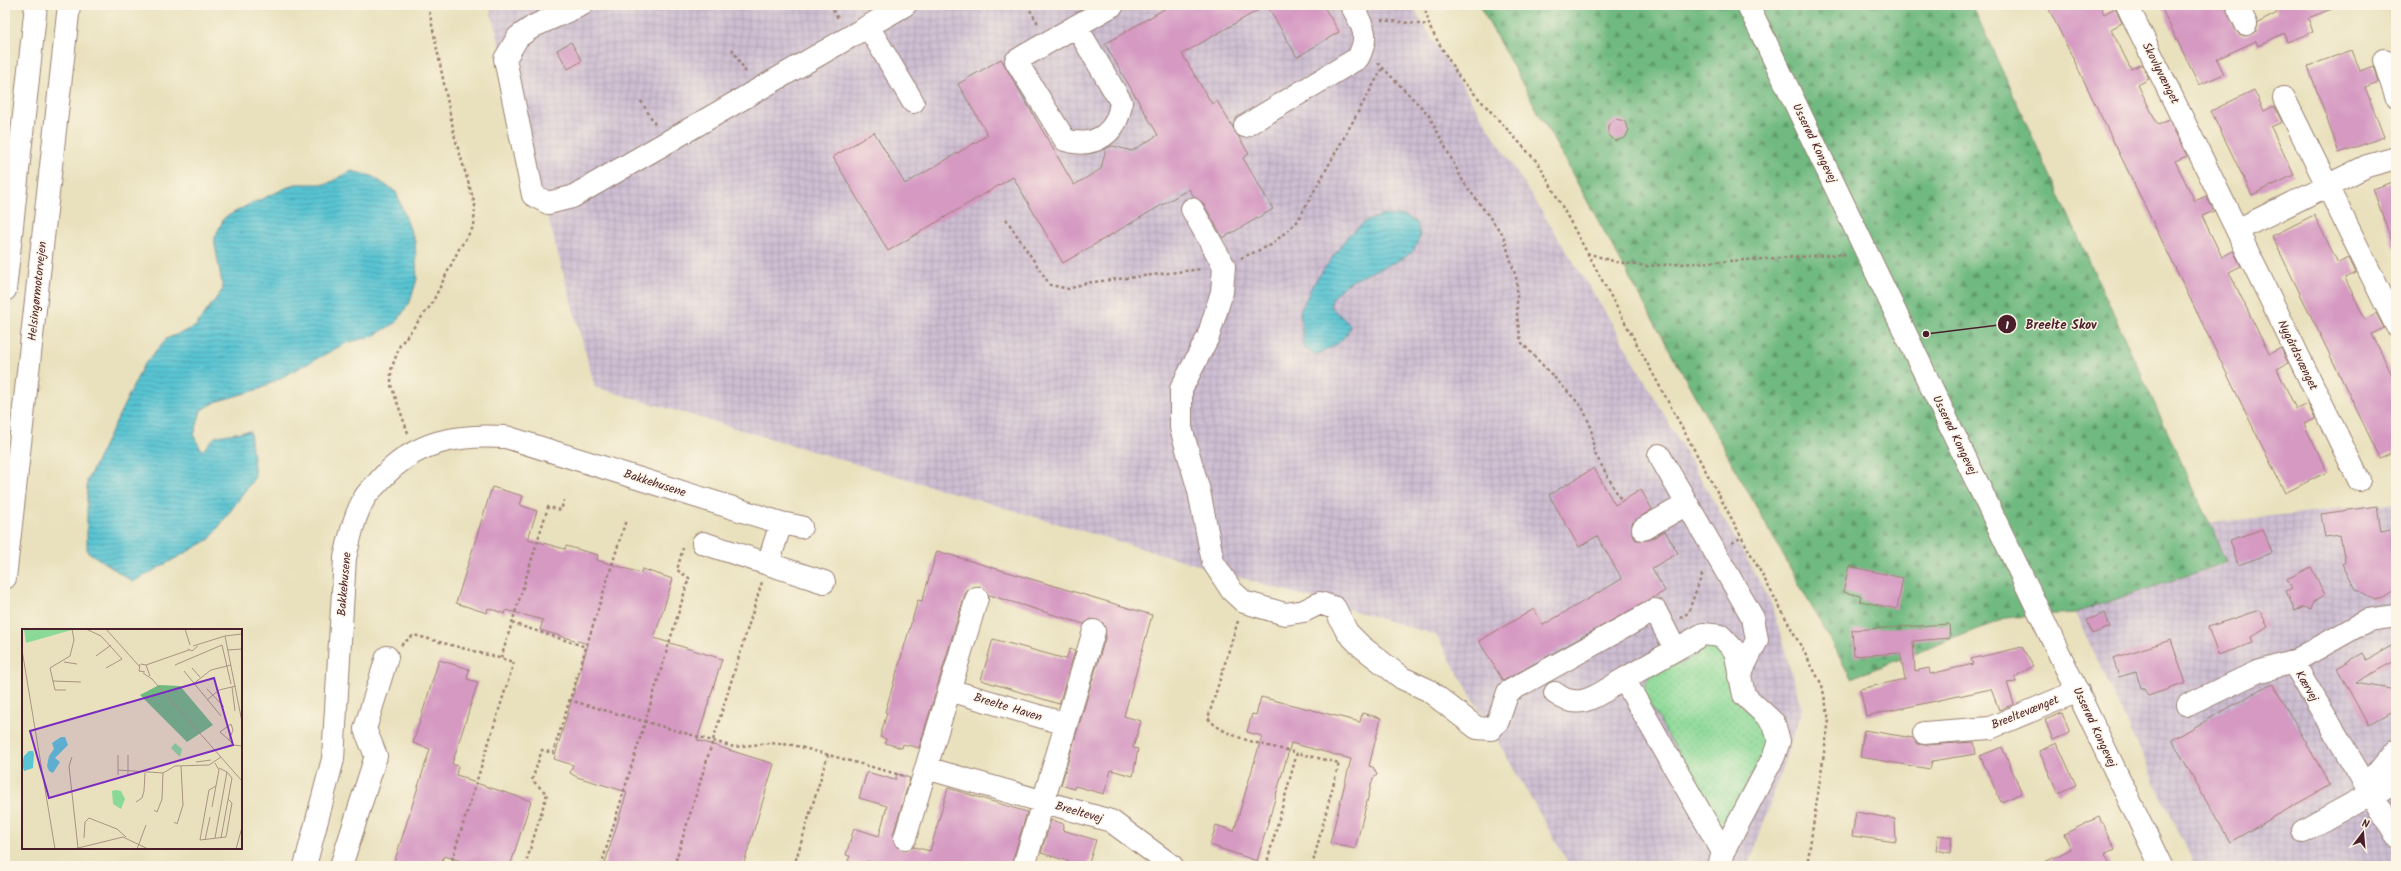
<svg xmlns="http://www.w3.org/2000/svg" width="2401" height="871" viewBox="0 0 2401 871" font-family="Kalam,sans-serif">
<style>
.industrial{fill:url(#industrial-grid)}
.grass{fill:url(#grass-dots);stroke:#6a7c61}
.forest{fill:url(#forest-firs);stroke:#5d6c56}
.water{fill:url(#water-rules);stroke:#52727f}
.building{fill:#d599c2}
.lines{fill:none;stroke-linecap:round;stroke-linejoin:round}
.minor-casing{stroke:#9a8074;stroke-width:24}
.major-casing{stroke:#9a8074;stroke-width:24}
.highway-casing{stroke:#9a8074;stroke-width:24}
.path{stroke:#9a8074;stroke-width:2.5;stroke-dasharray:3 3;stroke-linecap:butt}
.minor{stroke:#fff;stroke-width:22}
.major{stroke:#fff;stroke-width:22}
.highway{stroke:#fff;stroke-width:22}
.labels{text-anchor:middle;stroke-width:3;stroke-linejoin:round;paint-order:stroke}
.street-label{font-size:12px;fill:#4a1f2b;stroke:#fcf5e5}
.inset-road{fill:none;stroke:#a99383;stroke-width:1}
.view{fill:#7b2cbf;fill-opacity:0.15;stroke:#7b2cbf;stroke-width:2}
.inset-edge{fill:none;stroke:#4a1f2b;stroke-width:2}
.leader{fill:none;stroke:#4a1f2b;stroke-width:1.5}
.callout-dot{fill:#4a1f2b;stroke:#fcf5e5;stroke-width:1.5}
.mark-label{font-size:12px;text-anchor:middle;font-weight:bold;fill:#fff}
.callout-label{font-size:13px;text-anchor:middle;font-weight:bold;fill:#4a1f2b;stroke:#fcf5e5;stroke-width:3;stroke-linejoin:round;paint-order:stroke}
</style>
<defs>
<pattern id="industrial-grid" width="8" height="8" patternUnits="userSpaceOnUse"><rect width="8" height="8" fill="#cdbed2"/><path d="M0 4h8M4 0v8" fill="none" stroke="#b2a3b4"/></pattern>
<pattern id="grass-dots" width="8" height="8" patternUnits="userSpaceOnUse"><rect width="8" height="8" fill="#8bd997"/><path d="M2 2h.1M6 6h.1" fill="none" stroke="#79ba82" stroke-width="1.8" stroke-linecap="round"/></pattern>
<pattern id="forest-firs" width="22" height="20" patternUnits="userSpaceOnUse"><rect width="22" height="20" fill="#70b980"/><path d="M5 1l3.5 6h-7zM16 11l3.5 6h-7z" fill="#5e9669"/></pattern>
<pattern id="water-rules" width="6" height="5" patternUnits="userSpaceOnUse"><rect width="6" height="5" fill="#59c5d3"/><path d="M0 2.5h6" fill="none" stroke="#4c9fab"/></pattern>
</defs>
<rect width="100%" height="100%" fill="#fcf5e5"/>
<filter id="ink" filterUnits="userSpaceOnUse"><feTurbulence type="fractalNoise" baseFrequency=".025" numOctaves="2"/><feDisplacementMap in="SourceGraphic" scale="8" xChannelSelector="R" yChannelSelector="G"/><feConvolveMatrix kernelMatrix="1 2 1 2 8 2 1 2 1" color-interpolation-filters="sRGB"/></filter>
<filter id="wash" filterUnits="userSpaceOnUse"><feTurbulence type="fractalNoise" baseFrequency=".012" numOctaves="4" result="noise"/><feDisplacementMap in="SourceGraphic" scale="16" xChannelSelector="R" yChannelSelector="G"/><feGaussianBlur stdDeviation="0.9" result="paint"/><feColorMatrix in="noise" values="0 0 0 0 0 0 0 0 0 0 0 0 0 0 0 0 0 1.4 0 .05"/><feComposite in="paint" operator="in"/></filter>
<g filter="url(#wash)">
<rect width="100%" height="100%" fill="#e9e1bd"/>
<path class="industrial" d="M502,5H1411L1609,318L1770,600L1802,709L1749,866H1570L1436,635L595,387L490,9Z
M2396,502V866H2195L2075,613L2227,563L2210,523Z"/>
<path class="grass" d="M1716,642C1719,647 1726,654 1727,660C1729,669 1726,679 1730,688C1741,717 1772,712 1765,750L1726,824L1721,827L1644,694C1645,674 1659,668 1674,657L1679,665L1698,654L1694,645Z"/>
<path class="forest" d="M1479,5H1972L2227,562L2075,613L2012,616L1851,678Z"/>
<path class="water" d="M351,171L372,176L396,192L415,242L417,279L410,302L396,323L373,336L346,343L260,389L218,401L201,410L194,436L202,451L216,436L250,431L255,477L210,539L133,582L87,551V481L143,366L166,339L195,327L223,289L214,239L224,218L246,206L295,184H327Z
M1384,215L1405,216L1417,223L1420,237C1417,241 1415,250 1411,253C1389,270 1335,277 1330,306L1350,325C1348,340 1328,350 1315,355L1304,348L1300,312L1312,286L1348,236L1366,221Z"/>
<g id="blocks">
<path class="building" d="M1171,5H1323L1339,32L1297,57L1267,5L1182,54L1212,104L1217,101L1249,154L1243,158L1273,209L1223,238L1203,203L1194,197L1189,189L1063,263L1013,177L888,251L833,157L874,132L905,184L988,135L958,84L1001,59L1074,185L1101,169L1106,148L1113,146L1132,151L1158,135L1105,44Z
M2047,5H2100L2104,14L2115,8L2122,23L2111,29L2131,69L2142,64L2149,79L2138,85L2158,125L2169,120L2187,156L2175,161L2195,201L2206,196L2214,211L2202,216L2222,257L2233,251L2241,266L2229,272L2269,354L2281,348L2288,363L2277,369L2296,409L2308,404L2315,419L2304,424L2327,472L2285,493Z
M2160,5H2225L2235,29L2239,34L2245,36L2256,31L2258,23L2277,13L2274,5H2337V7L2308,18L2313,32L2287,42L2284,33L2258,46L2256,41L2217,59L2224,74L2199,85Z
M571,42L582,61L568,69L557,50Z
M2352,50L2360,71L2373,66L2378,82L2365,87L2384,137L2339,153L2308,66Z
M2254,90L2264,111L2274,106L2282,122L2271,127L2294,175L2252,195L2211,111Z
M1616,119L1624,121L1629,130L1625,138L1615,141L1608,134V125Z
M2396,181V247H2394L2373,189Z
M2314,215L2338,263L2349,258L2356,273L2345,278L2365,319L2376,313L2384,328L2372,334L2392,375L2396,372V450L2380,458L2272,236Z
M1594,468L1615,505L1641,490L1652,509L1632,523V535L1636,540H1649L1665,531L1678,553L1652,568L1665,591L1503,681L1479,641L1534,609L1543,625L1622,579L1597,536L1579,547L1549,495Z
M492,487L523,496L520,505L537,511L528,539L565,549L566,546L598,555L597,560L641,573L642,569L673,579L654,638L722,659L697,740L774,764L743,866H604L627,792L577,777L570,773L573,765L554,759L588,644L540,630L543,620L506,610L505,614L488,608L487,613L456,603Z
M2377,506L2381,532L2396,529V590L2383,598L2375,600L2356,589L2342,564L2345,562L2340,535L2325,537L2321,514Z
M2263,529L2272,553L2238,565L2230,540Z
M937,551L1152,615L1124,716L1141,721L1133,748L1138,749L1133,776L1111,770L1104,794L1075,786L1074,789L1061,785L1106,635L1103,623L1091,619L1084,624L989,595L980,586L969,589L965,594L919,748L903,744L902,748L885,743L886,739L880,737L887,713L885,712L918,600L922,601Z
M1849,566L1903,578L1897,609L1860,601L1861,596L1843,592Z
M2311,567L2325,595L2313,602L2311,609L2304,607L2295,611L2286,591L2292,588L2287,579Z
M2259,610L2268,626L2251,637L2253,643L2218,655L2208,627Z
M2105,613L2110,627L2092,634L2087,620Z
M1949,624L1950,638L1913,641L1915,671L1929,668L1930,674L1973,664L1971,659L2022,647L2033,666L2015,677L2016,682L2007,683L2014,704L1999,710L1991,689L1866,716L1860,689L1905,679L1900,653L1854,656L1852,630Z
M993,639L1066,659L1070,649L1075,651L1059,704L981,680Z
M2171,640L2186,683L2148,696L2144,688H2141L2136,672L2119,677L2113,658Z
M2391,646L2396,660L2355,683L2396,690L2392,704L2395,710L2368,725L2337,668L2363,653L2367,660Z
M439,660L469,669L467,679L478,682L452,764L458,766L456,775L467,778V780L531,801L510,866H479L444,856L440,865L429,861L427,866H393L430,749L413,743Z
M2272,683L2330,785L2230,842L2172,740Z
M1261,697L1360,722L1362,713L1381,718L1369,766L1373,767L1377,775L1373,778L1355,849L1330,843L1351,759L1291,743L1257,861L1210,845L1216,825L1234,831L1262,736L1247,732L1252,714L1256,715Z
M2062,713L2070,733L2053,740L2045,720Z
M1864,730L1913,738L1918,744L1925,745L1974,742L1976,754L1932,761L1930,769L1860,757Z
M2057,743L2076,785L2058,793L2039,751Z
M2002,747L2022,793L2001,802L1980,756Z
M867,772L895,780L897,774L910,778L893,835L896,846L902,850H908L914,847L930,851L948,788L1027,812L1011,866H884L867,861L864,866L848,861L850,856L846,855L854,828L879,836L887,806L859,798Z
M1856,812L1895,819L1896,842L1852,836Z
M2099,817L2115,849L2105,854L2111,866H2037L2071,849L2064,834Z
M1051,820L1064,824L1062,830L1096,840L1088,866H1066L1068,861L1041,853Z
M1938,835L1952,837L1950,853L1936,850Z"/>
</g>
</g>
<g filter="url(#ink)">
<use href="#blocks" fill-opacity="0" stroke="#9a8074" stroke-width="1"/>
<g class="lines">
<defs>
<path id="minor" d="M581,5L534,26L518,37L505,59L533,195L548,203L572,197L905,5
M2127,5L2359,480
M2237,5L2246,24
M868,26L913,102
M1076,26L1121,102C1118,133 1095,149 1065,140L1016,61L1024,56L1113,5
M2384,60L2396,96
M2284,98L2396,325
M1245,126L1358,58C1370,35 1363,26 1351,5
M1192,209L1224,266L1222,292L1208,337L1181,389V428L1199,491L1213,562L1232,591L1244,602L1285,614L1304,611L1320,603L1335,608L1347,632L1362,647L1402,678L1428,690L1477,728L1491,729L1498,721L1508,692L1655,610L1675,649
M2237,230L2367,166L2396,158
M1659,455L1753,618L1757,640L1739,676
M1643,529L1687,504
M703,543L824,582
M768,564L781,523
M2396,616L2368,620L2293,662L2396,836
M949,690L1066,724
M1555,693C1580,713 1600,693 1624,679
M2188,705L2257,672L2293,662
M1924,733L1990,728L2078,691
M926,768L1111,821L1172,866
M2366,787L2396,750
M2371,796L2396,781
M2303,831L2370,794
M905,838L977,598
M305,866L333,759L345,558C350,537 354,516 365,497C369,491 376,485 381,479C416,441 456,434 506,437L781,523L801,527
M341,866L376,756L365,729L387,657
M1024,866L1094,631
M1719,866L1723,852L1774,756L1779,741L1774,723L1744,695L1735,651L1721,636L1703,634L1624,679L1723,852"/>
<path id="major" d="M1748,5L2161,866"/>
<path id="highway" d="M5,290L36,5
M5,578L69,5"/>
</defs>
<use href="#minor" class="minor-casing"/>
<use href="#major" class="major-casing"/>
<use href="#highway" class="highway-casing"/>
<path class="path" d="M830,5L839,20
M1027,5L1039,25
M1424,5L1430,28L1459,77L1539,164L1822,685L1829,720L1807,866
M1381,20L1429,25
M732,49L747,74
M1378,63L1428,114L1464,183L1503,235L1517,281V316L1521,342L1582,407L1591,427L1594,452L1621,500
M641,101L656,126
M1006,219L1050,285L1069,289L1085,283L1202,269
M1587,253L1616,262L1647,266L1845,254
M1241,258L1271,245L1297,222L1382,69
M408,433L391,385V370L400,345L431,305L459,249L474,226L475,205L455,138L428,5
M1732,543L1742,537
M1680,618L1688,613L1703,572
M1238,621L1208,718C1224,739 1272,746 1297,753
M512,623L586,647
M401,645L414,635L514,662L450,866
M501,658L548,507L561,510L564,500
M569,700L734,747L770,743L793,745L904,776
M452,861L468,866
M1268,862L1275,864
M525,866L547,794L532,780L542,750L553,753L626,520
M601,866L689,578L677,570L683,548
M674,866L762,582
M794,866L828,754
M1266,866L1297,753L1339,763L1312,866"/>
<use href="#minor" class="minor"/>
<use href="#major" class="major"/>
<use href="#highway" class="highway"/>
</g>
</g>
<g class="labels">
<g class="street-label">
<text transform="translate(2161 73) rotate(63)" y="4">Skovlyvænget</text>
<text transform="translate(1815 143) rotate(64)" y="4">Usserød Kongevej</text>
<text transform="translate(37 291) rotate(-84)" y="4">Helsingørmotorvejen</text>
<text transform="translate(2298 355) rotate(64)" y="4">Nygårdsvænget</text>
<text transform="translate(1955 435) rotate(64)" y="4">Usserød Kongevej</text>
<text transform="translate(655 483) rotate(18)" y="4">Bakkehusene</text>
<text transform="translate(344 584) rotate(-85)" y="4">Bakkehusene</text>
<text transform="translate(2307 686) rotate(60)" y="4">Kærvej</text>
<text transform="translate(1008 707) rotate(17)" y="4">Breelte Haven</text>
<text transform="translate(2025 712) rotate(-22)" y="4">Breeltevænget</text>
<text transform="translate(2095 727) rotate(65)" y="4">Usserød Kongevej</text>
<text transform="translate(1079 812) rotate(16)" y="4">Breeltevej</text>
</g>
</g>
<g transform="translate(22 629)">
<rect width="220" height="220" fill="#e9e1bd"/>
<path d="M2,0H53L4,14ZM153,114L160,120L158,128L149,119Z" fill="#8bd997"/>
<path d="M137,56L158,57L191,96L165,113L118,66Z" fill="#70b980"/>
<path d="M94,161L99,162L103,170L99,180L91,175L90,162Z" fill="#8bd997"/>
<path d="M39,108H43L46,116L33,129L38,133L31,144L27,142L25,137L27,127L32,120L30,114ZM7,122H11L12,125L11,139L2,142L0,135L2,127Z" fill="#59c5d3"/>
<path class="inset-road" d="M64,0L79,7L100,30L84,39M84,0L117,37M163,0L168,16M203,7L220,93M171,17L203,7L220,5M166,20L170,22L176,17M0,21L33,220M206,21L220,20M74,27L89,16M42,33L55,35M118,35L117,42L123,43M119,35L124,36L128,47M124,36L167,21M153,36L200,16L209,55M170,39L178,48M162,42L199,87M121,44L130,50L220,152M31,52L59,53M171,55L189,41L209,36M210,58L213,82M185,60L202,78M44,61H33L28,39L48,27L52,11L50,0M185,71L197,61L214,57M207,111L211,101L209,95L198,103L207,111L212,116L220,117M50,128L47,137L56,219M174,133L189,131M197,139L205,143L210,149L199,209M96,141L141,144L153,137L187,136L199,128M96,146V126M106,147V126M194,157L187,161L178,211L204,208L210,174L206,170M114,173L120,169L122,162L123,144M190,178L197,141L193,134M132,181L135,183L140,170L141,144M152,193L155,195L161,176L159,137M62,209L63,193L67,189L95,200L104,208M193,209L205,143M183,211L188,188M52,220L101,208L126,220M115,220L124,196M214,220L220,198"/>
<path class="view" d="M192,49L211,116L27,169L8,102Z"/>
<rect width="220" height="220" class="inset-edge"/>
</g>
<path class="leader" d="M1926 334L2007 324"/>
<g class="callout-dot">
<circle cx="1926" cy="334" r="4"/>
<circle cx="2007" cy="324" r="10"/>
</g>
<g class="mark-label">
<text x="2007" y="329">1</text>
</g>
<g class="callout-label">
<text x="2061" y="329">Breelte Skov</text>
</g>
<rect width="2401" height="871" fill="none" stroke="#fcf5e5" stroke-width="20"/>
<g transform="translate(2363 833) rotate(16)" stroke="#fcf5e5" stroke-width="3" paint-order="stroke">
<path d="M0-3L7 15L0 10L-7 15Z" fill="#4a1f2b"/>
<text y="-6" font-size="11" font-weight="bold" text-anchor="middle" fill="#4a1f2b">N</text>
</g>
</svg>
